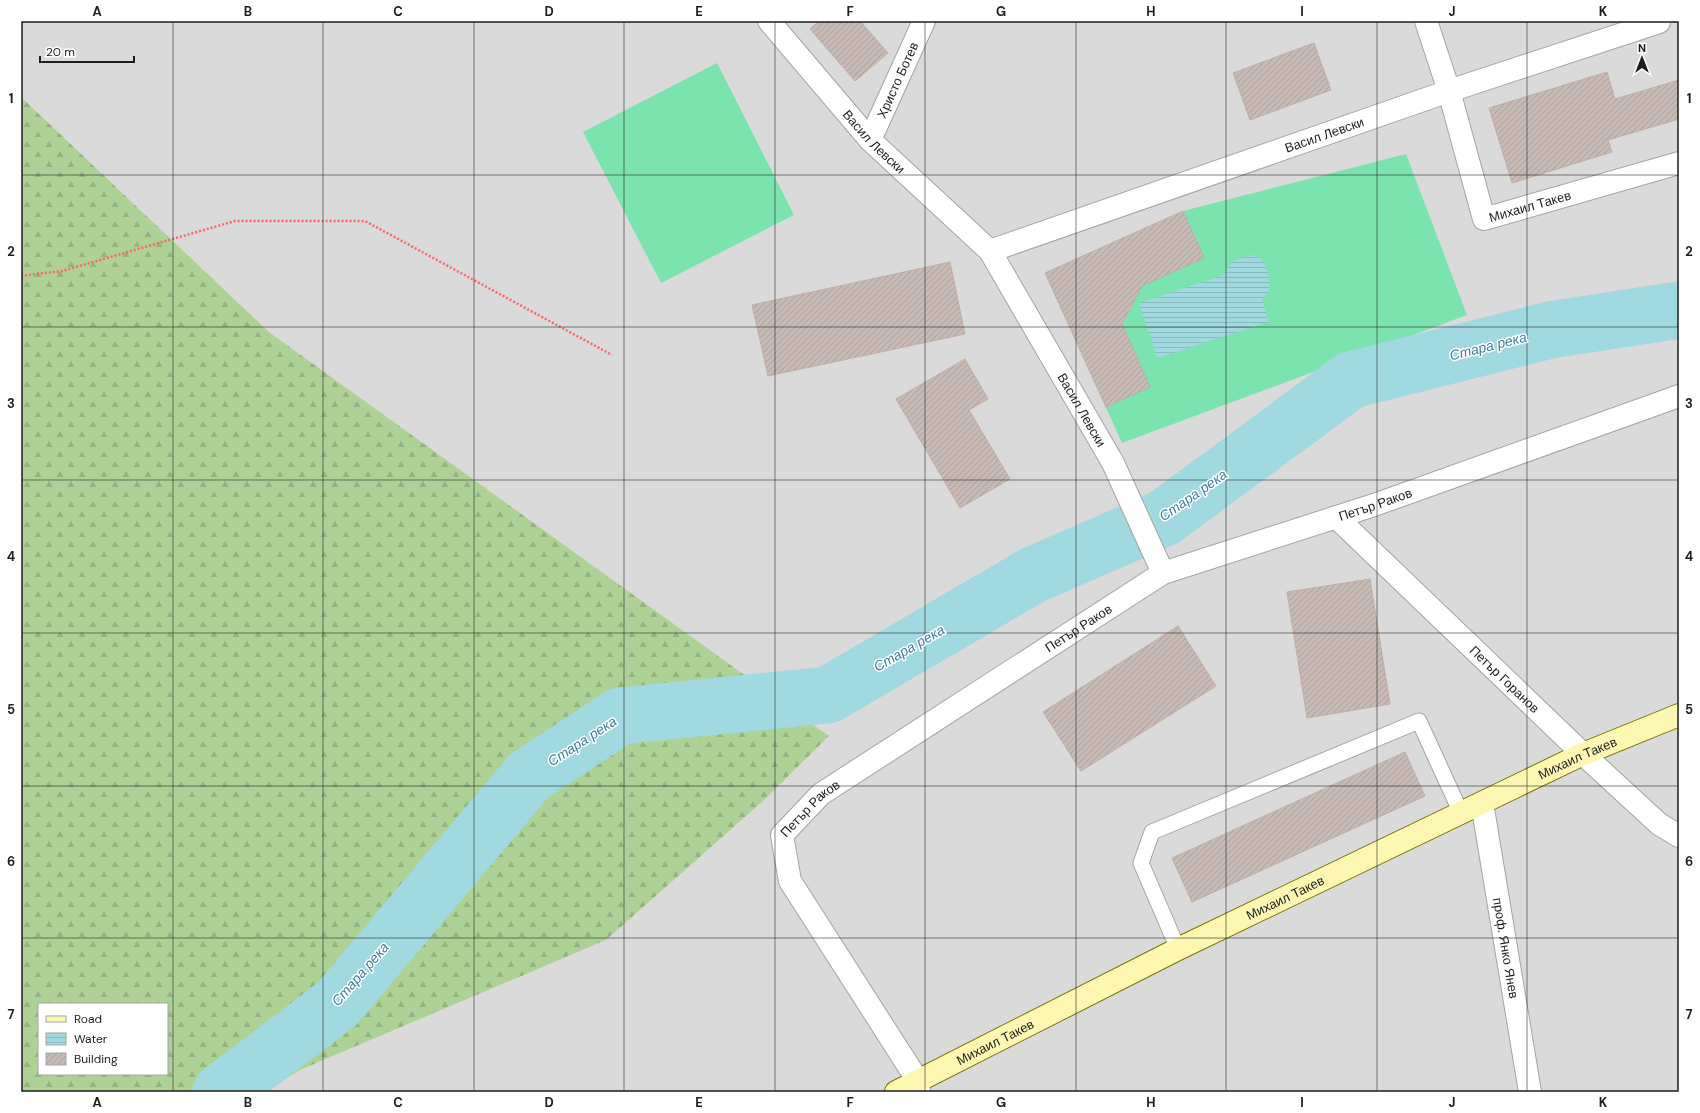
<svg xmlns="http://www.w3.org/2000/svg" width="1700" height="1113" viewBox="0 0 1700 1113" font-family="'DM Sans',sans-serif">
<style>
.residential{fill:#dbdada}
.forest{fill:url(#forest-firs);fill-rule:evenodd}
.pitch{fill:#7be3ad}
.water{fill:url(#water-rules)}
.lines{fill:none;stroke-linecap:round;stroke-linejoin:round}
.river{stroke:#a0d9df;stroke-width:57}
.building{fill:url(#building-hatch);stroke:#c1ada4}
.lane-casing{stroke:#a4a4a4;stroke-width:17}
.street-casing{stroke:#a4a4a4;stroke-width:24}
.secondary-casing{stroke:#787500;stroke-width:24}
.path{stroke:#ff6368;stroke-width:2.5;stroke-dasharray:2 2;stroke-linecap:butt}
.lane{stroke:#fff;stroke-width:15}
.street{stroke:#fff;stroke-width:22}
.secondary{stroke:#fdf7b2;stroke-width:22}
.grid{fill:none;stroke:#1d1d1d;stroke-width:1;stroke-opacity:0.55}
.labels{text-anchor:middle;stroke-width:3;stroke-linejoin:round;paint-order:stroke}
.street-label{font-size:13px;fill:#1d1d1d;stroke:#fff}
.water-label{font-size:14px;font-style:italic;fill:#3f7da2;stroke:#fff}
.neatline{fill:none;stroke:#1d1d1d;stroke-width:1.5}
.grid-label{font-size:13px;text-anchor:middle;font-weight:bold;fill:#1d1d1d}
</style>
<defs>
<pattern id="forest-firs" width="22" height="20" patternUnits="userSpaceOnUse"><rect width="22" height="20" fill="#aed195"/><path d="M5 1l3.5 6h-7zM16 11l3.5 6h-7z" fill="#95b380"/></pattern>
<pattern id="water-rules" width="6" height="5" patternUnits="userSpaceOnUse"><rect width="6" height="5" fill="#a0d9df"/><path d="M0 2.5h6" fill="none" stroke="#89babf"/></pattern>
<pattern id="building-hatch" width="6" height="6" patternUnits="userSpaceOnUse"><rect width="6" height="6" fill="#c7bab5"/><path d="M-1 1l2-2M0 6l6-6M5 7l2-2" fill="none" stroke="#aa9f9b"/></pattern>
</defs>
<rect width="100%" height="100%" fill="#efe9e2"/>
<path class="residential" d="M21,21H1679V1092H264L300,1070L606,940L762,802L829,736L269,332L21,97Z"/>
<path class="forest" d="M21,97L269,332L829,736L762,802L606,940L300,1070L264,1092H21ZM39,1004H167V1074H39Z"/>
<path class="pitch" d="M717,63L794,215L661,283L583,132Z
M1406,154L1467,315L1122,443L1045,273L1183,211Z"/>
<path class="water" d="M1255,255L1265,263L1269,277V291L1262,300L1269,322L1157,358L1139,303L1224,275C1231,259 1238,258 1255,255Z"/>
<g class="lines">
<path class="river" d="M221,1092L337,1004L529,776L620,716L828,695L1033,575L1164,518L1351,380L1550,330L1679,310"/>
</g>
<path class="building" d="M819,21H860L888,53L855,81L810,29Z
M1314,43L1331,90L1250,120L1233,73Z
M1607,72L1615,99L1679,80V119L1608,140L1612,152L1512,183L1489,108Z
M1183,211L1204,258L1142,286L1122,324L1150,387L1106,407L1045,273Z
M950,262L965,334L768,376L752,305Z
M965,359L988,399L969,410L1010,479L960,508L896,399Z
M1370,579L1390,704L1307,718L1287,592Z
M1178,626L1216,686L1081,771L1043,712Z
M1405,752L1425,796L1192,902L1172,858Z"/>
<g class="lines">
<defs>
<path id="lane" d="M1178,949L1141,863L1152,832L1419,721L1461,813"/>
<g id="street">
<path id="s1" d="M769,21L870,140L990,251L1113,463L1163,573"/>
<path id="s2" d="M1426,21L1449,91L1484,219L1679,163"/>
<path id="s3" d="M870,140L924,21"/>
<path id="s4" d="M990,251L1449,91L1659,22"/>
<path id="s5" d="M1336,517L1583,754L1659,824L1679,836"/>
<path id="s6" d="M1482,803L1530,1092"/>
<path id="s7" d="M919,1092L918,1081L790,881L782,835L821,794L1163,573L1374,505L1679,396"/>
</g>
<g id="secondary">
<path id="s8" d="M896,1092L1178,949L1583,754L1679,715"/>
</g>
</defs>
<use href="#lane" class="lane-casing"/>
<use href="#street" class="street-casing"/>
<use href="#secondary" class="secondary-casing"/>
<path class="path" d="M21,276L62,271L235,221H365L612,355"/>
<use href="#lane" class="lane"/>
<use href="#street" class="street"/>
<use href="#secondary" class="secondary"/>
</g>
<path class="grid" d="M173,21V1092M323,21V1092M474,21V1092M624,21V1092M775,21V1092M925,21V1092M1076,21V1092M1226,21V1092M1377,21V1092M1527,21V1092M21,175H1679M21,327H1679M21,480H1679M21,633H1679M21,786H1679M21,938H1679"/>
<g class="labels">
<g class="street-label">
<text dy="5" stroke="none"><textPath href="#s3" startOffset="66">Христо Ботев</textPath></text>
<text dy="5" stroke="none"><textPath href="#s4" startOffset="354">Васил Левски</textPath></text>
<text dy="5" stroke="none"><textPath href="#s1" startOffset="160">Васил Левски</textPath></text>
<text dy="5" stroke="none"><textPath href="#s2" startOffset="254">Михаил Такев</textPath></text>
<text dy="5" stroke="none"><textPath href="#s1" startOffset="503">Васил Левски</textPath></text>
<text dy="5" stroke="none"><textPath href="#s7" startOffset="982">Петър Раков</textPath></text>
<text dy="5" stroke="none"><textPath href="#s7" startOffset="658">Петър Раков</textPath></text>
<text dy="5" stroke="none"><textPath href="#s5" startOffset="234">Петър Горанов</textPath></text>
<text dy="5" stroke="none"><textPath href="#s8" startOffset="759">Михаил Такев</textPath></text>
<text dy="5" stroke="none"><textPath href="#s7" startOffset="334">Петър Раков</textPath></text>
<text dy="5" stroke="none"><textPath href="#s8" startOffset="435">Михаил Такев</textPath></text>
<text dy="5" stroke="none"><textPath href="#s6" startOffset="147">проф. Янко Янев</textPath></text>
<text dy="5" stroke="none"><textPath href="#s8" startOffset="111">Михаил Такев</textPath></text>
</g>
<g class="water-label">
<text transform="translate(1488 346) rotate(-14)" y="5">Стара река</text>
<text transform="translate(1193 495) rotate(-35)" y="5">Стара река</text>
<text transform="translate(909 648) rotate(-30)" y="5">Стара река</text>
<text transform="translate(582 741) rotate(-33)" y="5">Стара река</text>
<text transform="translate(360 974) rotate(-49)" y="5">Стара река</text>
</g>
</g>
<rect width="1700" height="1113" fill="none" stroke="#ffffff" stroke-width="44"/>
<rect x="38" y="1003" width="130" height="72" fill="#ffffff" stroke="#a5a5a5"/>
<rect x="46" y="1016" width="20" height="6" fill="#fdf7b2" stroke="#a5a5a5"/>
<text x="74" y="1023" font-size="12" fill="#1d1d1d">Road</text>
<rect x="46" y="1033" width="20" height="12" fill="url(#water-rules)" stroke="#a5a5a5"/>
<text x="74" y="1043" font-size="12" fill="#1d1d1d">Water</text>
<rect x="46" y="1053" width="20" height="12" fill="url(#building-hatch)" stroke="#a5a5a5"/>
<text x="74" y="1063" font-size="12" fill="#1d1d1d">Building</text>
<g transform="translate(1642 58)" stroke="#ffffff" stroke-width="3" paint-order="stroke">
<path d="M0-3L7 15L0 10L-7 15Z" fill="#1d1d1d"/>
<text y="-6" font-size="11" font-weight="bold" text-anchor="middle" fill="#1d1d1d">N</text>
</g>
<path d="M40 56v6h94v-6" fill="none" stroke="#1d1d1d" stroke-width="2"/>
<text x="46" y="56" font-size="12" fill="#1d1d1d" stroke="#ffffff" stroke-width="3" paint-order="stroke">20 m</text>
<rect x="22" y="22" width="1656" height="1069" class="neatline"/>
<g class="grid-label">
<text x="97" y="16">A</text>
<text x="248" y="16">B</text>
<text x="398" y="16">C</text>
<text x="549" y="16">D</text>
<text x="699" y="16">E</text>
<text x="850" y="16">F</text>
<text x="1001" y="16">G</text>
<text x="1151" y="16">H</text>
<text x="1302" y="16">I</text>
<text x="1452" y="16">J</text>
<text x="1603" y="16">K</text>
<text x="11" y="103">1</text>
<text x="1689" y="103">1</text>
<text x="11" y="256">2</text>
<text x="1689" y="256">2</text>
<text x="11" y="408">3</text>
<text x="1689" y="408">3</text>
<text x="11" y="561">4</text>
<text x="1689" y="561">4</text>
<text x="11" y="714">5</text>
<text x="1689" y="714">5</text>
<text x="11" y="866">6</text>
<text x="1689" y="866">6</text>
<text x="11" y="1019">7</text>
<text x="1689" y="1019">7</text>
<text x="97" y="1107">A</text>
<text x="248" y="1107">B</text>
<text x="398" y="1107">C</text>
<text x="549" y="1107">D</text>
<text x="699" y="1107">E</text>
<text x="850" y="1107">F</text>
<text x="1001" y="1107">G</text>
<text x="1151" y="1107">H</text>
<text x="1302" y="1107">I</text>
<text x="1452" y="1107">J</text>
<text x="1603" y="1107">K</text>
</g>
</svg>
